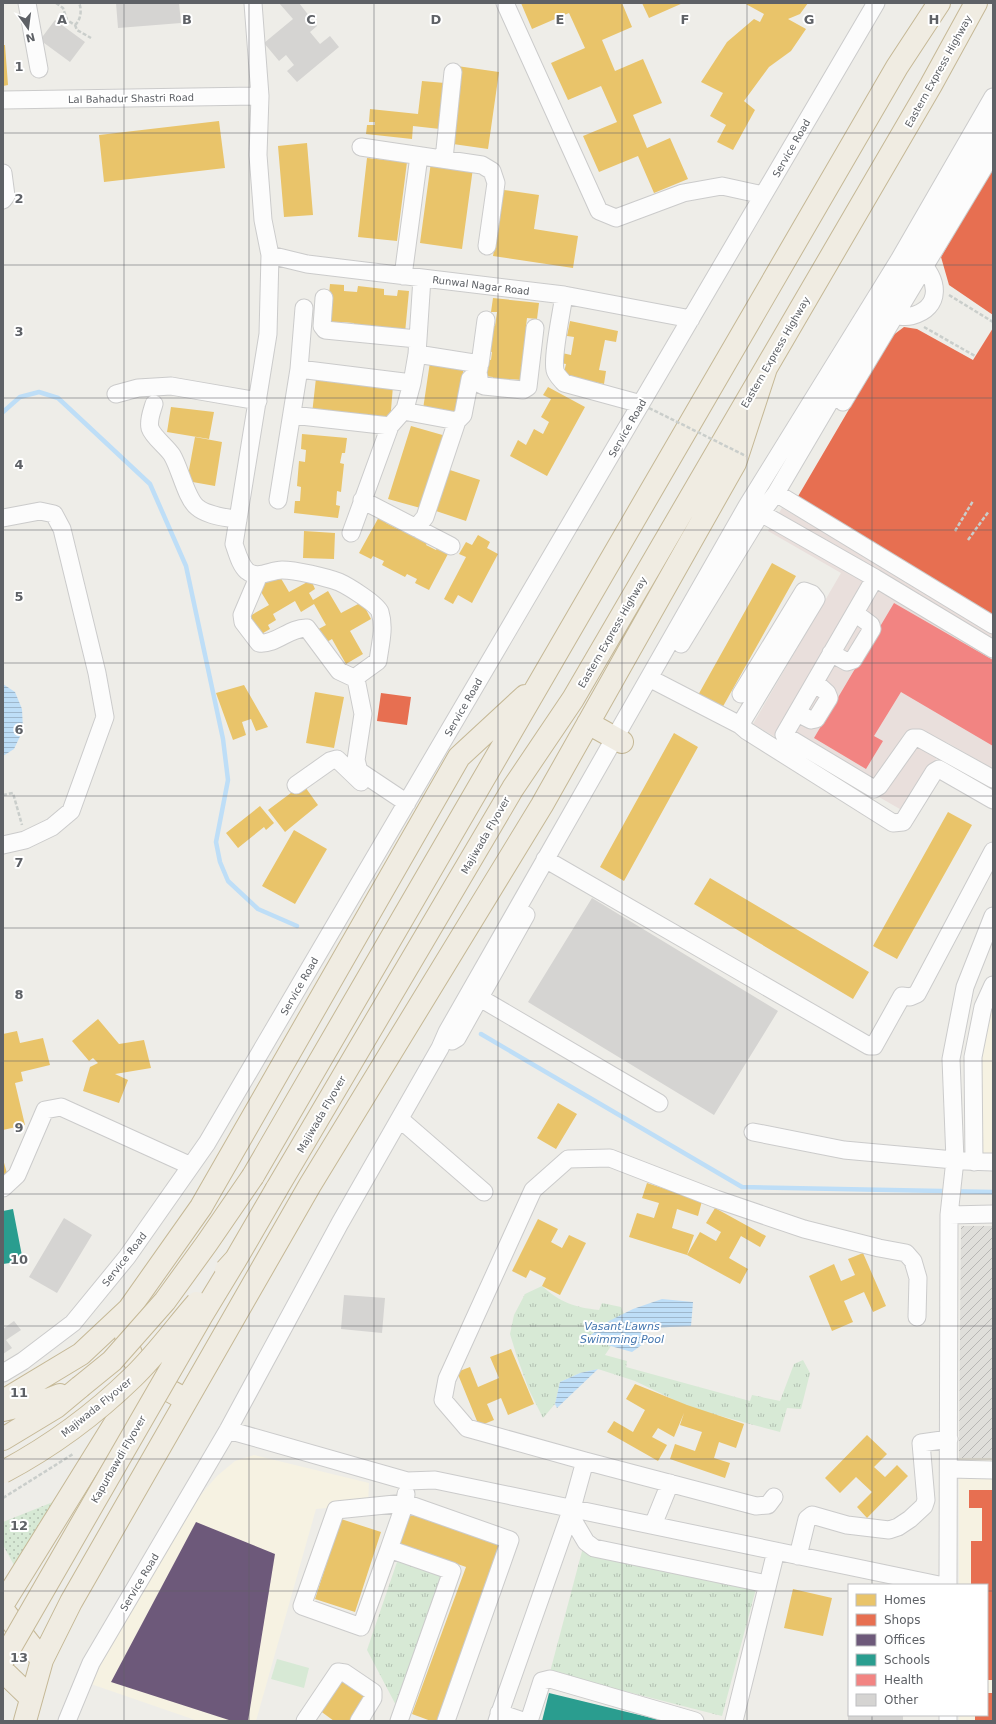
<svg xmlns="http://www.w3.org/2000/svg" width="996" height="1724" viewBox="0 0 996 1724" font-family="'DejaVu Sans',sans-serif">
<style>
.commercial{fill:#f6f2e2}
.industrial{fill:url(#industrial-furrows)}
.medical{fill:#e9dfdc}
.grass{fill:url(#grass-dots)}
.park{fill:url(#park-tufts)}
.garden{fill:#d7e9d5}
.water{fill:url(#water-rules)}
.homes{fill:#e9c46a}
.shops{fill:#e76f51}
.offices{fill:#6d597a}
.schools{fill:#2a9d8f}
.health{fill:#f28482}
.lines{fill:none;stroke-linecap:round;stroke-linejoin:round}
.stream{stroke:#bedef7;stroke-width:4.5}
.building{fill:#d5d4d2}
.minor-casing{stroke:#cbcbcb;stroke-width:19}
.highway-casing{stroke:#c5b896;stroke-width:24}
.path{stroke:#cacecb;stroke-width:2.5;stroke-dasharray:4 2;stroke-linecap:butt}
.minor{stroke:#fcfcfc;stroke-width:17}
.highway{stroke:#f0ece2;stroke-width:22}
.highway-bridge-casing{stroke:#c5b896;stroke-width:24;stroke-linecap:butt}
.path-bridge{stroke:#cacecb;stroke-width:2.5;stroke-dasharray:4 2;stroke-linecap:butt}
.highway-bridge{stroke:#f0ece2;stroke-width:22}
.grid{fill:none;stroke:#5e6166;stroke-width:1;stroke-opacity:0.55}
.labels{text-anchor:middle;stroke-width:4;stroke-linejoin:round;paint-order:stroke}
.street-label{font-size:10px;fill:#5e6166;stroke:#fff}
.water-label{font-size:11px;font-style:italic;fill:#4577af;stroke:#fff}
.grid-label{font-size:13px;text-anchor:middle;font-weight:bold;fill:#5e6166;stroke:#fff;stroke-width:4;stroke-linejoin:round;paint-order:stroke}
</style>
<defs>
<pattern id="industrial-furrows" width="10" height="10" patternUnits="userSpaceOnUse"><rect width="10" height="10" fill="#dfdeda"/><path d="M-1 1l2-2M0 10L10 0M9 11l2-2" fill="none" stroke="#b8b7b5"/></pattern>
<pattern id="grass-dots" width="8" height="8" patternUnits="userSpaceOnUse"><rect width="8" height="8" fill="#d7e9d5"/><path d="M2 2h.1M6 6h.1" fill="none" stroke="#b2c0b1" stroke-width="1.8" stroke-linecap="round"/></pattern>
<pattern id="park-tufts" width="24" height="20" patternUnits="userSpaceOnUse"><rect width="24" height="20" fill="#d7e9d5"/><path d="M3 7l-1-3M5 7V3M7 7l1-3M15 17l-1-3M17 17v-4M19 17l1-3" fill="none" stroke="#b2c0b1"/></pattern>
<pattern id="water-rules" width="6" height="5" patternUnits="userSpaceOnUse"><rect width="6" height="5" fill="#bedef7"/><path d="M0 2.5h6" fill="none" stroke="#9eb7cc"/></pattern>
</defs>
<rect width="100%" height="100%" fill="#eeede8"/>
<path class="commercial" d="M993,983V1171L970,1170L965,1058Z
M254,1455L369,1483L368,1504L316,1509L256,1721H198L88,1683L198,1498L217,1476L235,1461Z
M959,1458H993V1721H959V1715H987V1585H959Z"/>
<path class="industrial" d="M961,1226H993V1458H959Z"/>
<path class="medical" d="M782,508L993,630V769L946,742L905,812L753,724L841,573L768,531Z"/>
<path class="grass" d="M53,1502L14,1565L3,1545V1522Z"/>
<path class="park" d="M542,1286C561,1303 574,1307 599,1310L602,1303L621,1307L624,1314L596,1330L586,1339L611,1346L605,1355L627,1361L626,1367L750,1401L752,1395L780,1401L794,1364L803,1360L810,1373L801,1409L787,1408L780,1432L691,1408L635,1381L598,1369L580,1373L560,1382L555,1404L543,1418L529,1390L517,1357L510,1334L514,1315L525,1294Z
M585,1540L757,1585L722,1716L550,1672Z
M398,1559L445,1576L399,1711L367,1650Z"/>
<path class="garden" d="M277,1659L309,1668L304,1688L271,1679Z"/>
<path class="water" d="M3,684L15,692L22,709L23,730L14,749L3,756Z
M662,1299L693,1302L691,1326L649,1328L639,1331L650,1339L632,1352L586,1339L607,1322L633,1309Z
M598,1369L557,1408L555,1404L560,1382L580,1373Z"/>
<path class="homes" d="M521,3H622L632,27L602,40L615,71L643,59L662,103L633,115L647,148L670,138L688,179L654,193L638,156L599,172L583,136L617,122L601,86L568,100L551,63L585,48L569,13L532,29Z
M642,3H683L649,18Z
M744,3H808L800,14L788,19L806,29L791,51L769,67L744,101L755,110L733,150L717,142L726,125L710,116L723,93L701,82L727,42L754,19L760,22L764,14Z
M3,45H5L8,85L3,86Z
M457,66L499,72L488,149L446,143Z
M422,81L445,83L440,129L413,126L412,139L366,134L367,125H375V122H369L370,109L418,114Z
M219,121L225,168L104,182L99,135Z
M307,143L313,215L284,217L278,146Z
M367,158L407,162L397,241L358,237Z
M431,162L473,168L462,249L420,243Z
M504,190L539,195L534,229L578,236L573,268L493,256Z
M330,284L344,285V291L357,292L358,286L384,289V295L397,296L398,290L409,291L405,333L392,332V328L380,327V331L353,329L354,323L341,322L340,328L326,327Z
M493,298L539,303L537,319L527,318L526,326H528L526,355H523L522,366L523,380L506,379V386L493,384V377L485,376L486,359L491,360L492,352L487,351L490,325L495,326L497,312H491Z
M570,321L618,331L616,342L605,340L599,370L606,371L604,384L563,376L566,364L560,363L562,353L571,355L574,337L567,336Z
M430,362L464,367L456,414L423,409Z
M316,378L393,386L390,422L312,414Z
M548,387L585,407L547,476L510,456L518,440L526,445L534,429L543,434L549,422L541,417L551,399L543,395Z
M171,407L214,412L209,439L167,432Z
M411,426L446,436L424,509L388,499Z
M302,434L347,438L345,453H342L340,463L344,464L341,492L337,491L336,505L340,506L338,518L294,513L295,501H300L301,487L297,486L299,461L305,462L306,450L301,449Z
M195,437L222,442L215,486L187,481Z
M447,469L480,480L466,521L433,510Z
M380,515L388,520L386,523L400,530L401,527L428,541L426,545L436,550L438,546L449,552L429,590L415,583L417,579L407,574L405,577L382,565L384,561L373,556L371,559L359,553Z
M304,531L335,533L334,559L303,558Z
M478,535L490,542L487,548L498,554L472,603L458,595L453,604L444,599L466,557L459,554L466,542L472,545Z
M772,563L796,576L721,710L697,697Z
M279,575L289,592L311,580L315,589L309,593L313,600L328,591L341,613L362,602L371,619L350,631L363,654L346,664L332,639L320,646L313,632L326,625L314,604L301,612L295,601L273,614L276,620L268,625L270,629L258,636L248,617L269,605L258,587Z
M244,685L268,727L256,731L251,719L242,722L246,735L233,740L216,693Z
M315,692L344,697L334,748L306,743Z
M674,733L698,747L624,881L600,867Z
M303,784L318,805L285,832L268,810Z
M260,806L274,823L266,830L264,827L238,848L226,833Z
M948,812L972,825L897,959L873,946Z
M294,830L327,849L295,904L262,886Z
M710,878L869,972L853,999L694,904Z
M98,1019L119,1044L144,1040L151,1068L115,1074L128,1080L119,1103L83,1091L90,1067L98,1063L93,1058L89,1061L72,1041Z
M17,1031L20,1043L43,1038L50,1065L21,1072L23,1081L15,1083L25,1125L3,1130V1034Z
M558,1103L577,1114L556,1149L537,1138Z
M3,1159L8,1177L3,1178Z
M647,1183L702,1201L698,1216L677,1209L672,1228L694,1235L687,1255L700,1232L716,1241L721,1232L706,1223L715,1208L766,1236L760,1247L741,1236L729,1258L748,1269L740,1284L687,1255L629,1237L637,1213L654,1218L659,1203L642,1198Z
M538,1219L558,1229L551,1242L562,1248L569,1235L586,1243L560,1295L542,1286L546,1278L530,1270L526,1278L512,1271Z
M863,1253L886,1306L873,1312L864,1292L844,1301L853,1322L832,1331L809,1276L834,1264L841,1281L855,1275L848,1259Z
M511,1349L534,1404L508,1415L501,1398L487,1404L494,1420L479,1426L457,1372L470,1367L478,1387L499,1378L490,1357Z
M635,1384L687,1405L744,1424L736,1448L719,1442L714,1458L730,1463L725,1478L670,1459L675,1444L695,1451L702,1432L680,1425L684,1413L674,1437L658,1428L652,1437L667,1445L658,1461L607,1432L614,1421L633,1432L645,1410L626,1399Z
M867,1435L887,1454L874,1467L885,1477L897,1465L908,1476L867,1518L857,1507L872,1492L856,1477L840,1493L825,1478Z
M407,1510L501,1543L438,1721H431L412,1714L466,1567L395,1542Z
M341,1519L381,1532L355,1612L315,1599Z
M793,1589L832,1598L823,1636L784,1628Z
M343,1677L371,1697L353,1721H334L319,1710Z"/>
<path class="shops" d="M993,166V315L949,285L941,257Z
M904,327L917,329L973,360L993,328V619L797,498L892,336Z
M381,693L411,697L407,725L377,721Z
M969,1490H993V1680H987V1585H971V1541H982V1508H969Z
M987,1693H993V1721H975V1715H987Z"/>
<path class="offices" d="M196,1522L275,1554L248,1721H232L111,1682Z"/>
<path class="schools" d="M13,1209L23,1261L3,1264V1211Z
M549,1693L660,1720V1721H542Z"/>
<path class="health" d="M894,603L993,660V746L901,692L874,736L883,741L866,769L814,738Z"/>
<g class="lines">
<path class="stream" d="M3,412L20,397L39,392L58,398L150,484L186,566L223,739L228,780L216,842L220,862L228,881L258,909L297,926
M481,1034L742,1187L993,1192"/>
</g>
<path class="building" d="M116,3H179L181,23L118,28Z
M279,3H299L317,26L310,32L320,44L330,36L339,47L297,82L287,71L294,65L286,55L279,61L264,43L293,19Z
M55,20L85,42L70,62L40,40Z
M592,898L778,1011L714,1115L528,1002Z
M64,1218L92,1235L57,1293L29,1277Z
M344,1295L385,1298L382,1333L341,1329Z
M14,1321L21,1330L6,1340L12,1348L3,1354V1329Z
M848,1715H903V1721H848Z"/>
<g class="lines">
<defs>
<path id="minor" d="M27,3L39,69
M253,3L260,96L258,155L263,220L270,255L268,334L234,544C237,552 240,565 247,571C258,580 270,570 282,570C296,570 325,577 339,582C348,586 377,604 380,612C385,628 380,645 378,661L360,674L356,679L363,714L356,760L359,771L407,803
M505,3L599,211L616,218L683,193L722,186L763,195
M3,100L260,96
M361,147L482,165L492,171L496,183L487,246
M444,159L453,72
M3,173L6,196L3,200
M270,255L307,264L564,295L691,319
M403,276L419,156
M564,295C562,310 552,357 555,370C556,375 561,379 564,383L641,404
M324,298L322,326L325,330L417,339
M895,316C900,316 906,317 911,316C943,308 939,278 918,260
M417,354L480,364L486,320
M299,369L412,383
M478,372L480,384L484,386L523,390L528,387L535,328
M116,394L138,388L171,386L258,401
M843,402L989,159L993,149
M154,404C152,411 148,420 150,428C153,437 166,446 172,455C180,468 186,498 197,507C207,516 226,517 238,520
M403,411L457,421L463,415L470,379L478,372L479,368
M292,415L390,426
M776,493L993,625
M278,500L299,369L304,308
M362,500L451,546
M752,508L875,578L784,735L874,789L879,786L913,738H919L993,779
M3,518L40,511L54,514L62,529L97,673L105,717L71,811L52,827L25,840L3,845
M416,528L425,517L457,421
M351,533L390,426L405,409L412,383L417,354L422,278
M259,575L242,615L243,622L259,643C276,645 290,627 307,628L339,671L356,679
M875,578L993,649
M681,644L761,513L776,493L993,124
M831,653L847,662L853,660L872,629L871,625L855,613
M649,678L740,725L747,731L893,823L903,822L934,772L939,769L993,800
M797,713L811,720L816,719L829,698L827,693L815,682
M740,725L816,599L812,594L804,591L741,694
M296,785L330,761L337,759L361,782
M545,859L869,1046H874L902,996L910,997L917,994L993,851
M480,998L659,1103
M452,1041L457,1038L526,915
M401,1120L484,1192
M753,1132L844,1150L965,1161L993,1162
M974,1162L973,1057L983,1007L993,985
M3,1188L17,1175L45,1110L61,1107L191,1166
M949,1215L993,1214
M3,1373L23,1361L73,1323L127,1257L207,1143L876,3
M228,1430L407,1481L435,1480L939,1585
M949,1469L993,1470
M774,1497L768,1505L756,1506L585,1461L467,1428L443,1400L447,1379L533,1190L568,1159L610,1158L716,1199L804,1229L879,1248L906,1253L913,1261L918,1278L917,1317
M570,1515L586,1542L594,1548L767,1584
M653,1525L670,1483
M389,1549L361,1627L302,1606L336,1510L405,1503L510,1540L446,1721
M798,1556L807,1519L812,1515L847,1525L889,1530L898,1527L910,1519L924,1506L926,1500L921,1443L949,1439
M948,1585L949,1215L955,1160L951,1059L965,987L993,916
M499,1713L523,1721
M67,1721L91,1663L228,1430L340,1223L440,1048L447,1032L747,506L899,260L993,97
M305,1721L338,1672L345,1673L373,1692V1698L359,1721
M399,1721L452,1571L389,1549L405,1503L406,1494
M497,1721L572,1508L585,1461
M529,1721L542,1681L550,1679L695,1721
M734,1721L776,1551
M948,1721V1715"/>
<path id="highway" d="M588,723L622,742
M253,1176L897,67L939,3
M276,1190L513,788L573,699L931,85L976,3
M126,1326C124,1342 134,1365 145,1375C157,1385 173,1392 186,1400
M3,1401L81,1354L129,1309L201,1207L459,757L525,696
M3,1410L50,1399L60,1395
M3,1439L56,1407L80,1387
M3,1604L145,1375
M3,1610L42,1660
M3,1671L31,1698
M25,1721L42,1660L71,1602L310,1185L542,805L735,463L766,368"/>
</defs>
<use href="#minor" class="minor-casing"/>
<use href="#highway" class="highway-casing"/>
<path class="path" d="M56,3L63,8L67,20L75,25
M75,25C81,20 82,9 79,3
M75,25L77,30L91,38
M949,295L993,322
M924,327L975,356
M955,531L973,501
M968,540L989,511
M3,795L13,793L22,825
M3,1498L73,1454"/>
<use href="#minor" class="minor"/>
<use href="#highway" class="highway"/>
<defs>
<path id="highway-bridge" d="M226,1270L236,1259L276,1190
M80,1387L112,1361L165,1301L207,1243L253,1176
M3,1472C50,1447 95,1414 133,1377C156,1355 176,1327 197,1303
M3,1660L202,1315L236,1259"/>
</defs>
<use href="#highway-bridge" class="highway-bridge-casing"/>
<path class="path-bridge" d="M649,408L746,456"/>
<use href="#highway-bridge" class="highway-bridge"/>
</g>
<path class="grid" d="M124,3V1721M249,3V1721M374,3V1721M498,3V1721M622,3V1721M747,3V1721M872,3V1585M3,133H993M3,265H993M3,398H993M3,530H993M3,663H993M3,796H993M3,928H993M3,1061H993M3,1194H993M3,1326H993M3,1459H993M3,1591H849M987,1591H993M872,1715V1721"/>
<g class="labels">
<g class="street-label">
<text transform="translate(938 71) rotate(-61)" y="4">Eastern Express Highway</text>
<text transform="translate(131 98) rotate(-1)" y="4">Lal Bahadur Shastri Road</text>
<text transform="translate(791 148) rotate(-60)" y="4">Service Road</text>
<text transform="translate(481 285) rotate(7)" y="4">Runwal Nagar Road</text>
<text transform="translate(775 352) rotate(-60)" y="4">Eastern Express Highway</text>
<text transform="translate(627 428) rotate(-60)" y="4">Service Road</text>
<text transform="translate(612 632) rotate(-60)" y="4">Eastern Express Highway</text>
<text transform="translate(463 707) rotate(-60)" y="4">Service Road</text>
<text transform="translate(485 835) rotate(-60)" y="4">Majiwada Flyover</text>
<text transform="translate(299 986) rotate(-60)" y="4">Service Road</text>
<text transform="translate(321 1114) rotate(-60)" y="4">Majiwada Flyover</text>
<text transform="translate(124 1259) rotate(-52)" y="4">Service Road</text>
<text transform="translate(96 1407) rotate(-39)" y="4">Majiwada Flyover</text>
<text transform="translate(118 1459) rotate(-60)" y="4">Kapurbawdi Flyover</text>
<text transform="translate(139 1582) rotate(-59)" y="4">Service Road</text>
</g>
<g class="water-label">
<text x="622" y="1330">Vasant Lawns<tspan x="622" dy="13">Swimming Pool</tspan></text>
</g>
</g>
<g class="grid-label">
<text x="62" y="24">A</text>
<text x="187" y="24">B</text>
<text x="311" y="24">C</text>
<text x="436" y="24">D</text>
<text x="560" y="24">E</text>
<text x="685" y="24">F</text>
<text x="809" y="24">G</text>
<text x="934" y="24">H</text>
<text x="19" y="71">1</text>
<text x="19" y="203">2</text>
<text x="19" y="336">3</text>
<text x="19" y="469">4</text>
<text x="19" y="601">5</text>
<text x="19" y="734">6</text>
<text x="19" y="867">7</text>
<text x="19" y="999">8</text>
<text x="19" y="1132">9</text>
<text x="19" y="1264">10</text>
<text x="19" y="1397">11</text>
<text x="19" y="1530">12</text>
<text x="19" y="1662">13</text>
</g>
<rect width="996" height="1724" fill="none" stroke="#5e6166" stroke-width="8"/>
<rect x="848" y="1584" width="140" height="132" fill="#ffffff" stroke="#bfc0c2"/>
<rect x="856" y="1594" width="20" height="12" fill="#e9c46a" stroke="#bfc0c2"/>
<text x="884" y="1604" font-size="12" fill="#5e6166">Homes</text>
<rect x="856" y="1614" width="20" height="12" fill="#e76f51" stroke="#bfc0c2"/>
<text x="884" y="1624" font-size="12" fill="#5e6166">Shops</text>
<rect x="856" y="1634" width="20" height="12" fill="#6d597a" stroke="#bfc0c2"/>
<text x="884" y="1644" font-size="12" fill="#5e6166">Offices</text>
<rect x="856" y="1654" width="20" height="12" fill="#2a9d8f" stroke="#bfc0c2"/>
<text x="884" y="1664" font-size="12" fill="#5e6166">Schools</text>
<rect x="856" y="1674" width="20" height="12" fill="#f28482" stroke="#bfc0c2"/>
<text x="884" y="1684" font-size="12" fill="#5e6166">Health</text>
<rect x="856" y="1694" width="20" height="12" fill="#d5d4d2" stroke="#bfc0c2"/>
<text x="884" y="1704" font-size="12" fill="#5e6166">Other</text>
<g transform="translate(28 28) rotate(166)" stroke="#ffffff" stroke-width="3" paint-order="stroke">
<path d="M0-3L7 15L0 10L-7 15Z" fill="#5e6166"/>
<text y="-6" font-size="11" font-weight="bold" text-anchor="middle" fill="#5e6166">N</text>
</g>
</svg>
